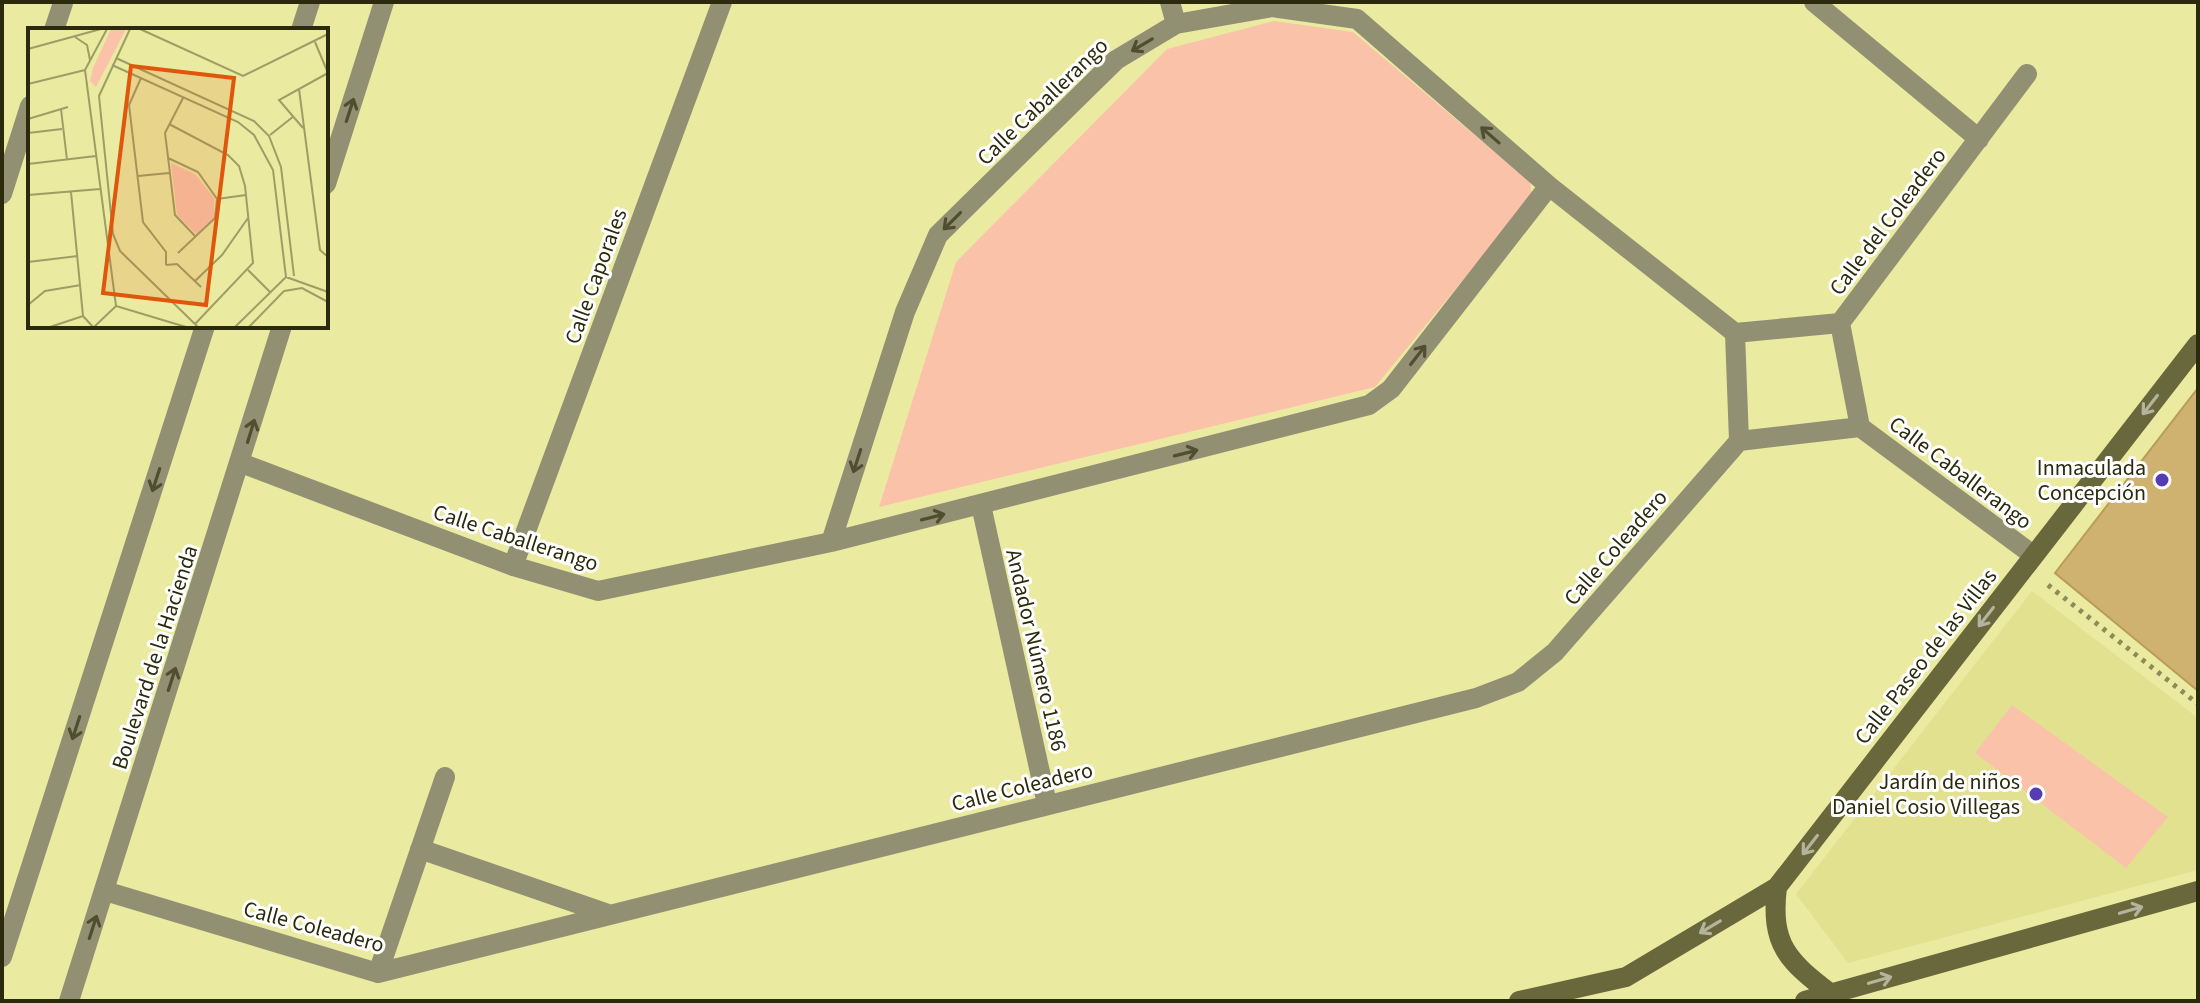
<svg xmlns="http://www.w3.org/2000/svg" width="2200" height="1003" viewBox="0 0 2200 1003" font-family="'Source Sans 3',sans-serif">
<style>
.built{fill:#e2e18f}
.green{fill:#fac3a9}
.building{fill:#cfb26f;stroke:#b89c58;stroke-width:2}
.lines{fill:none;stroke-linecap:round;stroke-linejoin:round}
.path{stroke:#8d8c58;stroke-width:5;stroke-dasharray:4 6;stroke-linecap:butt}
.lane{stroke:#919073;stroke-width:20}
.street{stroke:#919073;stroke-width:20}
.secondary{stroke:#69683c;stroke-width:20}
.oneway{stroke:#4f4e30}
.oneway2{stroke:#b4b49e}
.poi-dot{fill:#563bb3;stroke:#fff;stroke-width:3}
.labels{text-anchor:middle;stroke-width:6;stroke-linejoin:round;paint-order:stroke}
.street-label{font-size:22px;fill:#2b2a0c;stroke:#fff}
.poi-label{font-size:22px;fill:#2b2a0c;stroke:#fff;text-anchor:end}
.inset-road{fill:none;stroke:#9e9d65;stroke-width:2}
.view{fill:#df570c;fill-opacity:0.15;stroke:#df570c;stroke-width:4}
.inset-edge{fill:none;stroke:#2b2a0c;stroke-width:4}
</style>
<rect width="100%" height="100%" fill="#ebeaa1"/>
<path class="built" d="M2032,591L2198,718V870L1848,963L1796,894Z"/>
<path class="green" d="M1274,21L1353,32L1530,182L1532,196L1375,387L879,507L956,262L1167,49Z
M2012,705L2168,817L2126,868L1975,753Z"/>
<path class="building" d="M2198,388V691L2055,573Z"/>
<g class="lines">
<path class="path" d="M2048,585L2198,704"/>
<path class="lane" d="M54,30L63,3
M2,194L30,106"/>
<path class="street" d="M1170,2L1176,24
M1814,2L1979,139
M301,30L310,2
M326,184L384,2
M1735,333L1739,441
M1735,333L1840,323
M1860,427L1840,323L2027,74
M1860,427L2033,555
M241,463L513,566L598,591L831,542L1369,405L1391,389L1549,186
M981,505L1047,804
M831,542L905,312L938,235L1116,60L1176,24L1272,7L1357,19L1549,186L1735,333
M513,566L722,2
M420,849L608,914
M105,891L378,973L1476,698L1518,682L1555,652L1739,441L1860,427
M2,957L205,326
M378,973L445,777
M69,1001L282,326"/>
<path class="secondary" d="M1777,887C1770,945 1788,961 1831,994
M1519,1001L1626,977L1777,887L2198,344
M1805,1001L2198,891"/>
</g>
<defs><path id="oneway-shaft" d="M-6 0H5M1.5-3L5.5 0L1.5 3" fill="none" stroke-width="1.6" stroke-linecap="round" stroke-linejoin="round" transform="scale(2)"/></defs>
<g class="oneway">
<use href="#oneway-shaft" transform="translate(1142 45) rotate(149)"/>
<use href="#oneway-shaft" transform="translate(350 110) rotate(-72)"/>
<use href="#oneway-shaft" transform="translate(1490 135) rotate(-139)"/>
<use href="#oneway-shaft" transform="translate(952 221) rotate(135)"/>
<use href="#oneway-shaft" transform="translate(1418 355) rotate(-52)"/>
<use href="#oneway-shaft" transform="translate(251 431) rotate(-73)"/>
<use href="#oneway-shaft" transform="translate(1186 453) rotate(-14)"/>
<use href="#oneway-shaft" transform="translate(857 461) rotate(108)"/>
<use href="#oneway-shaft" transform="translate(156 480) rotate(108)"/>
<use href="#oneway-shaft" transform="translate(933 517) rotate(-14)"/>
<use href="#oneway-shaft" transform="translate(172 679) rotate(-72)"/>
<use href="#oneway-shaft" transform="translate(76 728) rotate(108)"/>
<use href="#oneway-shaft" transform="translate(93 927) rotate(-72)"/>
</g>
<g class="oneway2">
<use href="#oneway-shaft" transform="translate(2150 405) rotate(128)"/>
<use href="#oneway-shaft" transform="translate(1986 617) rotate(128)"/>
<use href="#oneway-shaft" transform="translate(1810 845) rotate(128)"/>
<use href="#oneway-shaft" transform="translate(2131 910) rotate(-16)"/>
<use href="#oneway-shaft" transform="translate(1710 927) rotate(149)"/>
<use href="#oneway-shaft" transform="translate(1880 980) rotate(-16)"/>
</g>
<g class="poi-dot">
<circle cx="2162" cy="480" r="8"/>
<circle cx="2036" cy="794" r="8"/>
</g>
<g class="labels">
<g class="street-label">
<text transform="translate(1042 101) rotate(-44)" y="8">Calle Caballerango</text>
<text transform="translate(1887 221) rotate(-53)" y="8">Calle del Coleadero</text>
<text transform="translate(595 276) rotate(-70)" y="8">Calle Caporales</text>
<text transform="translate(1961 472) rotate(37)" y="8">Calle Caballerango</text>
<text transform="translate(516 537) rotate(18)" y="8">Calle Caballerango</text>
<text transform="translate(1615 547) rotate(-49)" y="8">Calle Coleadero</text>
<text transform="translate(1037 650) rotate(77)" y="8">Andador Número 1186</text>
<text transform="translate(1925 656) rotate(-52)" y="8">Calle Paseo de las Villas</text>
<text transform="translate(154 657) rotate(-72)" y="8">Boulevard de la Hacienda</text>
<text transform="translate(1022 786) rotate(-14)" y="8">Calle Coleadero</text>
<text transform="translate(314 926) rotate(15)" y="8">Calle Coleadero</text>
</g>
<g class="poi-label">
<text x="2146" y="475">Inmaculada<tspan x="2146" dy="25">Concepción</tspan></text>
<text x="2020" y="789">Jardín de niños<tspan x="2020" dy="25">Daniel Cosio Villegas</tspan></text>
</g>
</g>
<g transform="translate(28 28)">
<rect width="300" height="300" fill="#ebeaa1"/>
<path d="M83,1H98L68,59L62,53L65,40ZM143,135L167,146L186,170V190L168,206L149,187Z" fill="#fac3a9"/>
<path class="inset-road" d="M79,1L57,42L88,278L158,299M102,1L71,68L85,206L92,223L170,299M112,1L215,48L300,6M47,9L59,17L62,32M287,14L300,45M0,21L73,1M88,30L226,93L241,108L253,139L266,248M84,37L210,94L226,107L245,142L258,249M113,50L101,77L115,194L138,224V237M0,56L57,42M271,61L292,222L300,229M155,70L137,105L140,129L147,187L167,208M33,81L39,132M0,91L40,79M141,96L200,127L211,138L217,158L225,235L167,296M275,100L251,72L300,45M0,105L34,101M242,107L266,88M140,130L170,144L189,171L187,190L150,225M0,136L68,128M110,148L141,145M43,164L55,288L65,299M0,167L72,161M189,171L218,167M0,234L50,228M138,237L149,236L173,259M220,242L243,265M167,253L194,227L220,190M256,263L274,260L300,274M0,277L17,263L53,257M22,299L55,288M66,299L88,278M207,299L258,249L300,264M221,299L256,263"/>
<path class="view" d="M103,38L206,50L178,277L75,265Z"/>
<rect width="300" height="300" class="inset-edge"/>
</g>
<rect width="2200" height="1003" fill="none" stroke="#2b2a0c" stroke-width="8"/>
</svg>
